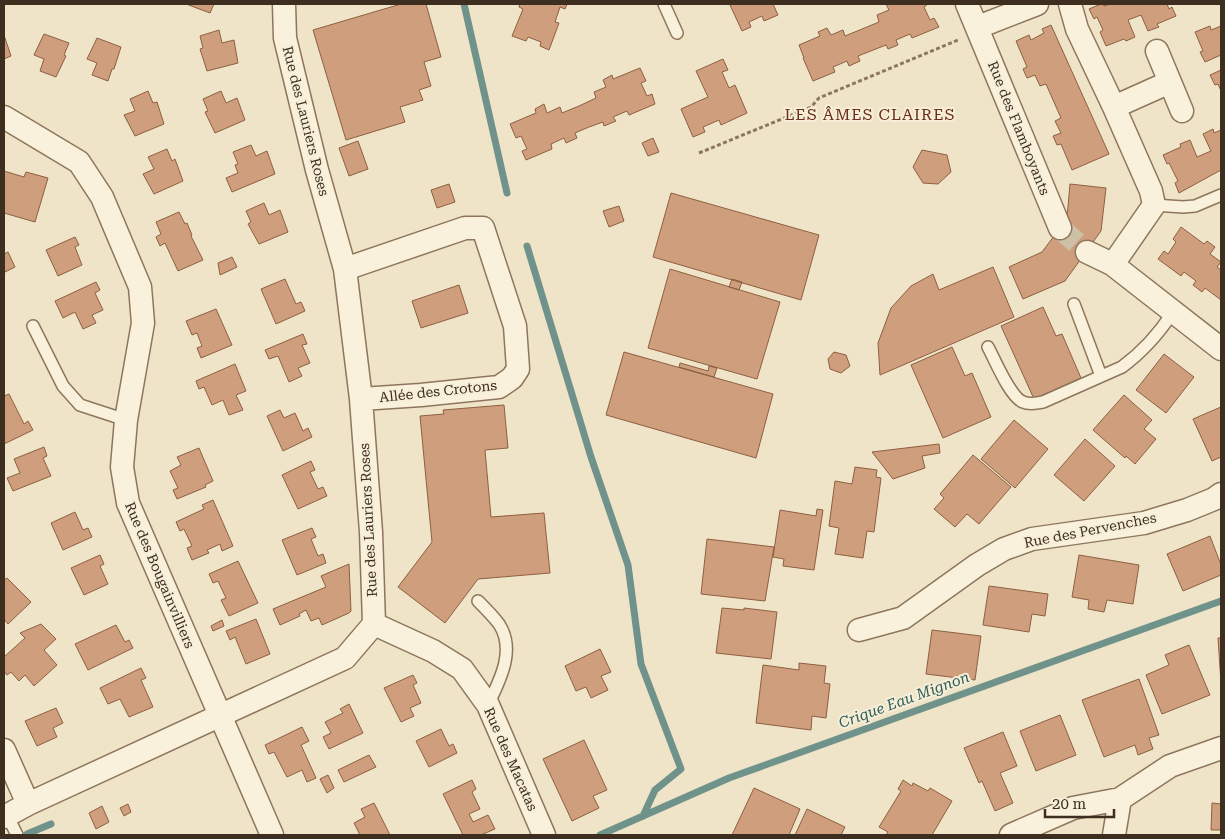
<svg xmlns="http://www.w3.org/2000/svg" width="1225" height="839" viewBox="0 0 1225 839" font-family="'Roboto Serif',serif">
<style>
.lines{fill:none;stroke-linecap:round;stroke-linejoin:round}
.stream{stroke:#6f938a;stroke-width:7}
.building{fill:#cf9f7d;stroke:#8d5f41}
.minor-tunnel{stroke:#ccc0a6;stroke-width:22;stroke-dasharray:22 11;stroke-linecap:butt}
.service-casing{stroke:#8d765c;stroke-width:14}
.minor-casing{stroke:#8d765c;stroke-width:25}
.path{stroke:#8d765c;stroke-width:3;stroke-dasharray:4 2.5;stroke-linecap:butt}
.service{stroke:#faf1dc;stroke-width:11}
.minor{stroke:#faf1dc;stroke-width:22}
.labels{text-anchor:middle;stroke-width:4;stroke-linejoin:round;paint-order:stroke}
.street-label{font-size:14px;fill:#3d2e20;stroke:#f7eed8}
.water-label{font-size:15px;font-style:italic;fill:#2f5d5a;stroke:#f7eed8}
.quarter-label{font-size:16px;letter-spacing:1px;fill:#6b2e1e;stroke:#f7eed8}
</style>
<rect width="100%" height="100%" fill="#f0e4c8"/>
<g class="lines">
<path class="stream" d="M464,4L507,193
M527,246L591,457L628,565L641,664L681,769L655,790L643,816
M27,834L51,824
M600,835L729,778L1221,601"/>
</g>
<path class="building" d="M186,4H214L210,13Z
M401,4H426L441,57L424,62L431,86L419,90L423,100L400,107L405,122L346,140L313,30Z
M520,4H567L565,9L560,7L555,22L559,23L549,50L540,46L541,42L528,37L526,41L512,36L523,9L519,7Z
M732,4H773L778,15L764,21L762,16L749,22L751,27L742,31L730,5Z
M886,4H928L924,7L930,20L934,18L939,27L912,38L910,34L896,40L898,45L888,49L886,45L858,56L860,61L849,66L847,61L833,67L835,72L813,81L803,58H804L799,45L820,36L818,32L827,28L831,35L843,30L845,36L879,22L877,15L889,10Z
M1101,4H1103L1104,6L1110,4H1167L1169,9L1172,7L1176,16L1157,24L1159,27L1148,31L1141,15L1128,20L1135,37L1126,41L1124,39L1106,46L1100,32L1103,30L1097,17L1094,19L1089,9Z
M1051,25L1109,154L1072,170L1061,144L1057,145L1053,136L1061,133L1055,121L1061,118L1046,84L1040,86L1035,75L1027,78L1023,69L1027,67L1016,41L1029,35L1031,40L1044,33L1042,29Z
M1210,26L1211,30L1221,26V55L1205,62L1200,52L1203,51L1195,32Z
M219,30L222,43L234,40L238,63L207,71L200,49L203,48L200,36Z
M44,34L69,43L64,55L66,56L56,77L40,71L44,59L34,55Z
M4,35L11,56L4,59Z
M97,38L121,47L114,69H112L108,81L92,75L97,63L87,59Z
M723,59L728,70L722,72L729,88L735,85L747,113L721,125L719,120L703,127L705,132L693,137L681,109L708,97L696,71Z
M640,68L646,81L641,83L647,96L652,94L655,104L629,115L627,111L613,117L616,121L604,126L603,122L589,127L575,133L577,138L566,143L564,138L551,144L552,149L526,160L522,151L527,149L521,136L516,138L510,124L536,113L535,109L544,104L547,113L560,107L562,113L579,106L596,98L594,92L606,87L603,80L612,75L613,79Z
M1221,70V91L1218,84L1215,85L1210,75Z
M148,91L153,103L157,102L164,124L135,136L124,115L135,111L130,99Z
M221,91L226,103L237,98L245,120L215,133L205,112L208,111L203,99Z
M1213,129L1214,133L1221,130V170L1179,193L1175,183L1178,181L1169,163L1167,164L1163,155L1181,147L1180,144L1190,140L1197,157L1211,151L1203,134Z
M653,138L659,152L648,156L642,143Z
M358,141L368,169L349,176L339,148Z
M251,145L256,156L267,151L275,174L232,192L226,178L238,173L235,165L238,164L233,152Z
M167,149L172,161L175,159L183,181L154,194L143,174L154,169L148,157Z
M922,150L947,155L951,172L938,184L923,183L913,167Z
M4,171L24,177L26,172L48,178L35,222L4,213Z
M449,184L455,202L437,208L431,190Z
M1070,184L1106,188L1101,231L1065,281L1023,299L1009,267L1042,252L1060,228L1067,218Z
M671,193L819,235L801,300L653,257Z
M264,203L269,215L280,210L288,232L259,244L248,224L251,222L246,211Z
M619,206L624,221L609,227L603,211Z
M179,212L185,224L187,223L192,235L191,236L203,260L178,271L165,243L160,246L156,237L161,234L156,222Z
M1181,227L1204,244L1207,241L1215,247L1210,254L1221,262L1217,267L1221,270V300L1205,288L1202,292L1193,285L1196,281L1184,272L1181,276L1158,259L1164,251L1168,254L1176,242L1173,239Z
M75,237L79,245L75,247L82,265L58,276L46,250Z
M8,252L15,267L5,272L4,268V254Z
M232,257L237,267L220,275L218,263Z
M993,267L1014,317L880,375L878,343L891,308L911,286L933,274L939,290Z
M670,269L780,302L757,379L648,348Z
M285,279L296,304L301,302L305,311L276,324L261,289Z
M732,279L742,282L739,290L729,287Z
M96,282L100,290L95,293L103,310L92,315L96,323L83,329L75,312L63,318L55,301Z
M459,285L468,313L421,328L412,301Z
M1043,307L1056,336L1062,334L1081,378L1034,399L1001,326Z
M216,309L232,345L201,358L197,348L202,346L197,333L192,335L186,321Z
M303,334L307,344L302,345L310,363L298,368L302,376L289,382L278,356L269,359L265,350Z
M952,347L965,376L972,373L991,417L943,438L911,365Z
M624,352L773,394L756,458L606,415Z
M834,352L846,355L850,366L841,373L830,369L828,359Z
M1164,354L1194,377L1166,413L1136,390Z
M680,363L708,371L709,366L717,368L714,377L679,367Z
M235,364L246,391L236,395L243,410L229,415L223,400L212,405L204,387L199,389L196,381Z
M9,394L24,424L28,421L33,430L4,444V396Z
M1124,395L1152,420L1144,429L1156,439L1135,464L1126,456L1125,458L1093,430Z
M504,405L508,448L485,450L491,517L544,513L550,573L478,579L445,623L398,587L432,542L420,416L444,414L443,410Z
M1221,407V457L1212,461L1193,419Z
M280,410L284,418L295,413L303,431L308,428L312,437L283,451L267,416Z
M1014,420L1048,449L1015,488L981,459Z
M1085,439L1115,466L1084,501L1054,475Z
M939,444L940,453L922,456L925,468L893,479L872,452Z
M44,447L47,456L43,458L51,476L13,491L7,478L20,473L14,459Z
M199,448L213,481L205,485L206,487L177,499L173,490L178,488L170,471L181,465L177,457Z
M973,455L1011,487L979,524L967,514L955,527L934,509L944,498L940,494Z
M311,461L315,470L310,472L318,489L323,487L327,496L298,509L282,475Z
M855,467L877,470L876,477L881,478L874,532L867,531L863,558L835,554L839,528L829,526L835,481L852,484Z
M213,500L233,546L222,551L220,544L207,550L209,553L192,560L187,548L192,546L184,529L180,531L176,522L204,509L202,505Z
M817,509L823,510L814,570L783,566L784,559L773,557L780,510L816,516Z
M75,512L83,530L88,528L92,537L63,550L51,523Z
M312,528L316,537L311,539L318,556L323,554L326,563L297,575L282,540Z
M1210,536L1221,565V575L1183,591L1167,554Z
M707,539L774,547L765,601L701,594Z
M100,555L104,564L100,566L108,584L84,595L71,568Z
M1079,555L1139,565L1133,604L1107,600L1104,612L1088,609L1089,600L1072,597Z
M238,561L258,603L229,616L221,600L226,598L218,581L213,583L209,574Z
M349,564L351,611L349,613L322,625L319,618L311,621L306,610L299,614L300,616L280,625L273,609L326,587L321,576Z
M7,578L31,602L8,624L4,619V580Z
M989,586L1048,594L1045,616L1032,614L1029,632L983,625Z
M722,608L744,610V608L777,612L771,659L716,653Z
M256,619L270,654L246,664L235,637L230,640L226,631Z
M222,620L224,626L213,631L211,626Z
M41,624L56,639L44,650L57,665L34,686L25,675L19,681L11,672L7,675L4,671V657L25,638L20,633Z
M116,625L125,642L129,640L133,648L88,670L75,644Z
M932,630L981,636L975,680L926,674Z
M1218,638H1221V683Z
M1189,645L1210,695L1162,714L1146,675L1169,665L1165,655Z
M600,649L611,672L601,676L608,690L591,698L586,687L576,691L565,666Z
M799,663L826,666L824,683L830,684L826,718L812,716L811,730L756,723L763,665L799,670Z
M141,668L146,678L141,680L153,707L129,717L120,699L108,704L100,688Z
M413,675L417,683L413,685L421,703L410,708L414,716L401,722L384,688Z
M1139,679L1159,735L1149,738L1153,749L1138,755L1135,745L1104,757L1082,700Z
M349,704L363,733L329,749L323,737L331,733L325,722L343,713L340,709Z
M56,708L63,723L53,728L57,737L37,746L25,721Z
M1060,715L1076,755L1036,771L1020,731Z
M302,727L309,741L301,745L316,778L307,782L302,770L287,777L274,752L269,754L265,745Z
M441,729L449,746L453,744L457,753L429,767L416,741Z
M1003,732L1017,766L1000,773L1013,803L995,811L982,781L979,783L964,748Z
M584,740L607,790L593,796L599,808L572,821L543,759Z
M369,755L376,767L344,782L338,770Z
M328,775L334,788L327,793L320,779Z
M472,780L476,789L472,792L480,809L469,814L473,822L488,815L495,829L481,835H463L443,794Z
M903,780L912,786L913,783L928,791L930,788L952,801L932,835H886L888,832L879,827L901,791L898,789Z
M754,788L800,809L789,835H732Z
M374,803L390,835H360L354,823L365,817L361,809Z
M1212,803L1221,804V830H1211Z
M128,804L131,812L124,816L120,808Z
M102,806L109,822L96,829L89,813Z
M807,809L845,827L841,835H795Z"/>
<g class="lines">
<path class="minor-tunnel" d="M1060,228L1087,252"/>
<defs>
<path id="service" d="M664,4L677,33
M1154,205L1183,207L1195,206L1221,195
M1074,304L1101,376
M33,326L63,386L80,405L126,420
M988,347C995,360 1010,397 1023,402C1030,405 1036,403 1043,402L1122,367C1141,353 1160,332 1173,312
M478,601C485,608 493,616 499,624C516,650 500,680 488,705
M7,815L17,835"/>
<path id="minor" d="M967,4L1060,228
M1070,4L1077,29L1114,107L1151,191L1154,205L1118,257L1112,264
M978,27L1037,4
M1157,51L1182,111
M1114,107L1170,82
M4,117L79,162L102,197L140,287L143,323L126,420L122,467L128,503L272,835
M1087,252L1112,264L1221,349
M345,269L465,228H483L515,326L518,369L512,378L499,387L421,395L361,399
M374,624L433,651L462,669L488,705L544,835
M859,630L903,618L977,565L1004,549L1032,539L1144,523L1187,510L1214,499L1221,494
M4,750L28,804
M4,817L28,804L345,658L374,624L371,532L361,399L345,269L317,170L285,38L284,4
M1011,835L1073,808L1120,799
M1114,835L1120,799L1170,766L1221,748"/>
</defs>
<use href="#service" class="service-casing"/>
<use href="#minor" class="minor-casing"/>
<path class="path" d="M699,153L811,107L819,98L958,40"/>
<use href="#service" class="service"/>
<use href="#minor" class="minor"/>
</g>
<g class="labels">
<g class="street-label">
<text transform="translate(306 121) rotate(76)" y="5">Rue des Lauriers Roses</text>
<text transform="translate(1019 128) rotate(68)" y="5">Rue des Flamboyants</text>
<text transform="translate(438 391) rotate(-6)" y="5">Allée des Crotons</text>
<text transform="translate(368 520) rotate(-93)" y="5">Rue des Lauriers Roses</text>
<text transform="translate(1090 530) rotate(-11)" y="5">Rue des Pervenches</text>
<text transform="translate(160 575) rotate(67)" y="5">Rue des Bougainvilliers</text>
<text transform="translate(511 759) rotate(66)" y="5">Rue des Macatas</text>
</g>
<g class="water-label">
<text transform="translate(904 700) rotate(-20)" y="5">Crique Eau Mignon</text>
</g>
<g class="quarter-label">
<text x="870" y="120">LES ÂMES CLAIRES</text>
</g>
</g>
<rect width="1225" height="839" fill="none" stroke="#3d2e20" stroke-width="10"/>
<path d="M1045 809v8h69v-8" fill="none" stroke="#3d2e20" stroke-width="2.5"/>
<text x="1052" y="809" font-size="15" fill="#3d2e20" stroke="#f7eed8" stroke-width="4" paint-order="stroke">20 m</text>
</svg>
